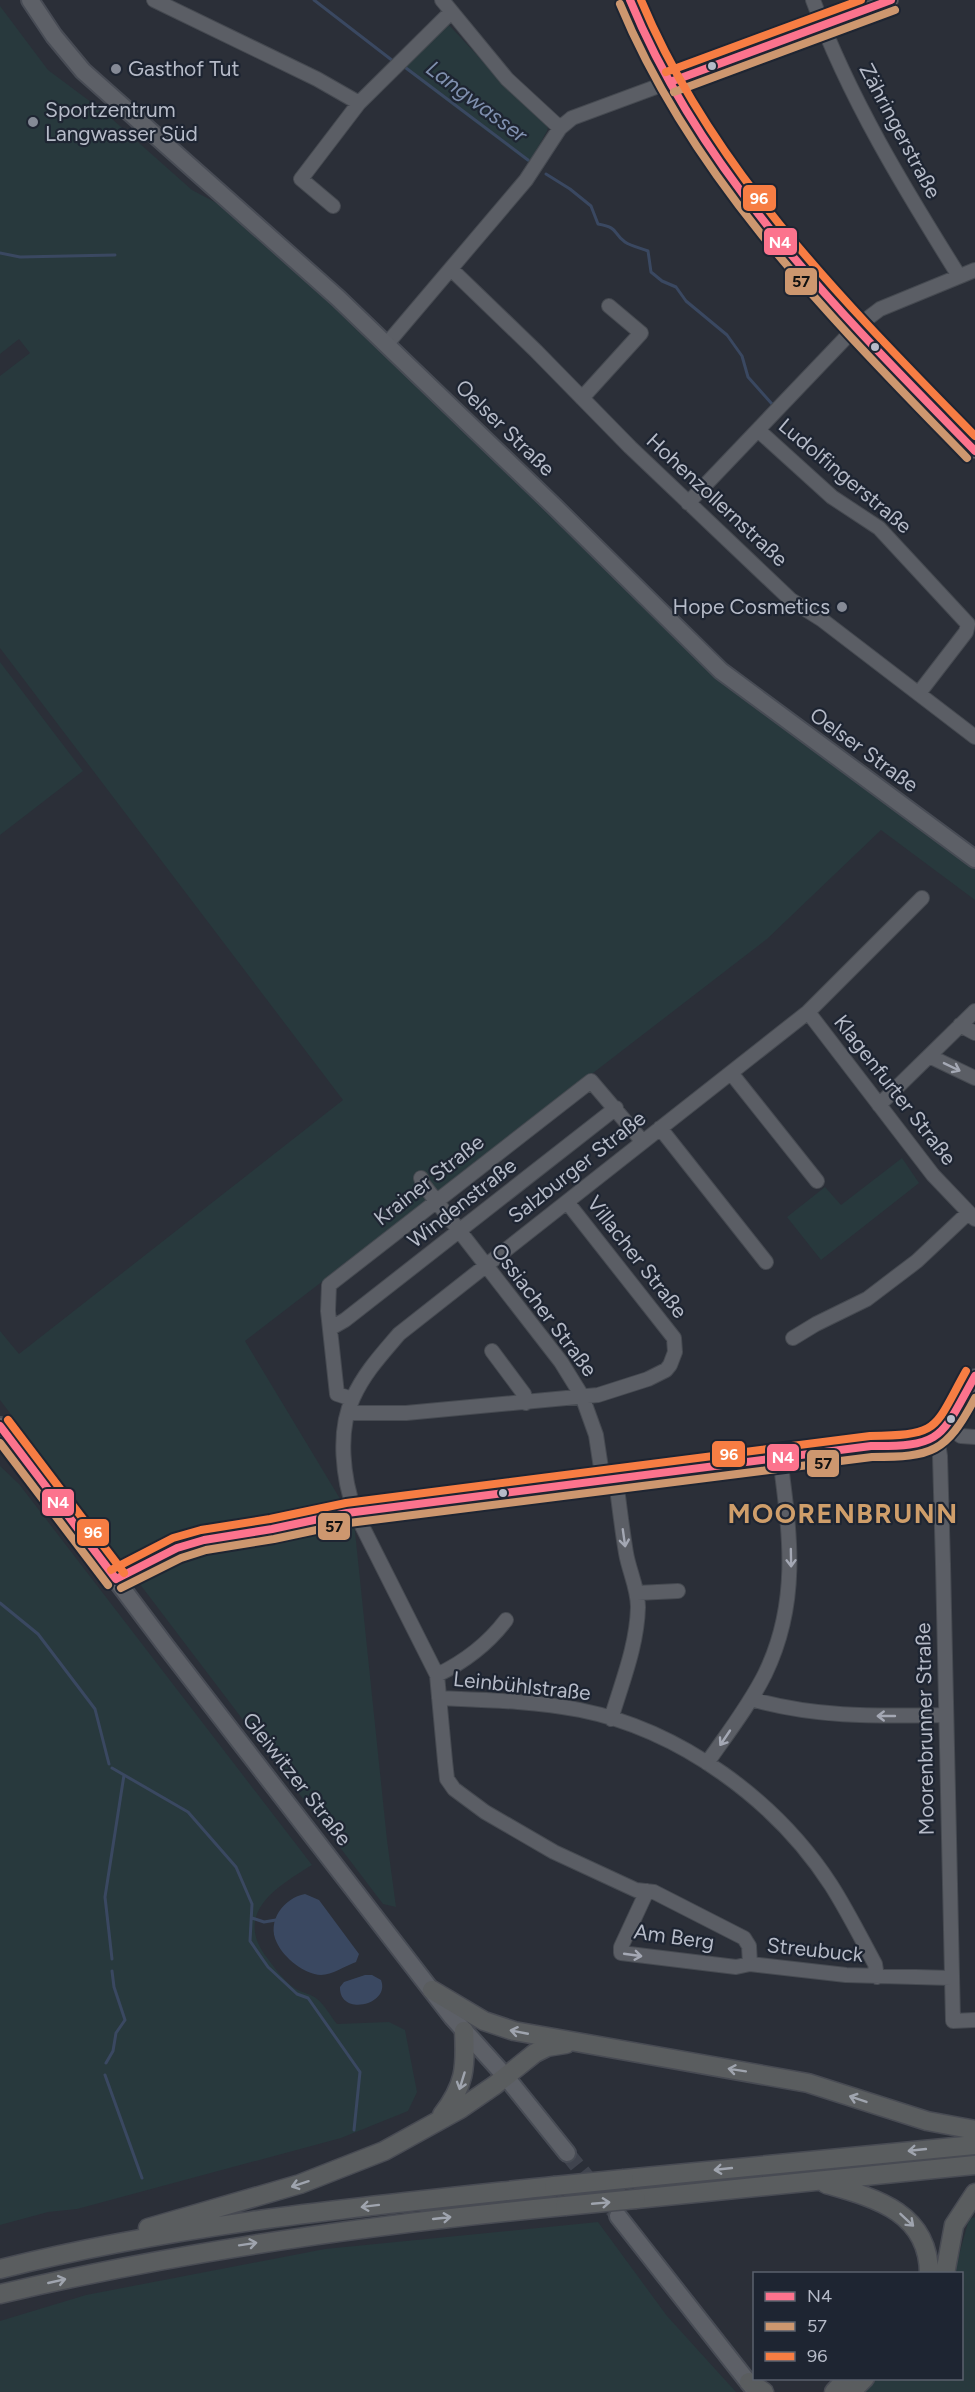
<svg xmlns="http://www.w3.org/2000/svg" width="975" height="2392" viewBox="0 0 975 2392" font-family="Figtree,sans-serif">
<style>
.green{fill:#28393d}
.water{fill:#3a4861}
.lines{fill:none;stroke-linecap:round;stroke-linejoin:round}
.stream{stroke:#3a4861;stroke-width:3}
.major-tunnel{stroke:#40444e;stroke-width:16;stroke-dasharray:16 8;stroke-linecap:butt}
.minor-casing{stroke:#464a51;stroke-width:16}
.major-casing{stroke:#484c55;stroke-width:20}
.highway-casing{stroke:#484b53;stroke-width:21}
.minor{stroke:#5b5e65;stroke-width:14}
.major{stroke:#5d6067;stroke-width:16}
.highway{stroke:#5a5d5f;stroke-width:18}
.highway-bridge-casing{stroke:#484b53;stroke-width:21;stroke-linecap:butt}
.highway-bridge{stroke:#5a5d5f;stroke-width:18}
.bus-1-casing{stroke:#1e2532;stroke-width:12}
.bus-2-casing{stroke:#1e2532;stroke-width:12}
.bus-3-casing{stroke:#1e2532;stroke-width:12}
.bus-1{stroke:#fc738d;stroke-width:8}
.bus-2{stroke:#cd976f;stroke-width:8}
.bus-3{stroke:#f77d43;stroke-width:8}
.oneway{stroke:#a4a8b4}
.oneway2{stroke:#9fa4ae}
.bus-dot{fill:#b6bbc8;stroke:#1e2532;stroke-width:2}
.poi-dot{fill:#858a96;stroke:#1e2532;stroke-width:2}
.labels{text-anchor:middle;stroke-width:4.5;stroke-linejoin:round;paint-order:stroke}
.poi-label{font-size:21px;fill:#b6bbc8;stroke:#1e2532;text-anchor:start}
.street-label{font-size:21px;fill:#b6bbc8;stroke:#1e2532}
.water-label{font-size:22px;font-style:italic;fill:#7f8fae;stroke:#1e2532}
.district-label{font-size:27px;font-weight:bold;letter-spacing:1.5px;fill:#cf9e6a;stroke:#1e2532}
.line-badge{stroke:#1e2532;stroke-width:2}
.badge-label{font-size:16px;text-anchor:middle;font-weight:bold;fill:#fff}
.pale-badge-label{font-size:16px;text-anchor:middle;font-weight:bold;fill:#111}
</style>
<rect width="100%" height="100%" fill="#2b2f38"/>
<path class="green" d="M0,6L48,70L103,111L192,190L232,211L399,365L713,672L975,867V900L881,830L767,939L245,1341L354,1522L387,1840L396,1907L383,1904L0,1400V1331L19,1354L343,1100L0,648V376L30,353L19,339L0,354Z
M448,24L504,84L548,127L547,131L529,163L403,68Z
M0,662L83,771L0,835Z
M902,1158L919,1183L821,1260L787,1217L825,1187L841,1205Z
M0,1466L19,1484L312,1865C276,1887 232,1914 268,1959C276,1970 285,1982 296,1989C302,1993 312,1994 317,1999C325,2005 331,2017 337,2024L389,2022L405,2030L417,2092L408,2111L341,2138L77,2209L48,2212L0,2225Z
M975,2217V2392H857L870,2379L962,2378V2274L954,2273L969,2219Z
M598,2222L667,2316L736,2392H0V2321L86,2295L325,2249Z"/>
<path class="water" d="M305,1894L319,1900L359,1954L356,1962C345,1966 332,1975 321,1975C304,1974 284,1958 277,1943C266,1921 284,1898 305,1894Z
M365,1975H372L381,1980C391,2005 339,2017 340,1987L344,1982Z"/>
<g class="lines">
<path class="stream" d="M314,0L393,61
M406,68L528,160
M546,174L570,189L591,206L598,224C620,228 612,233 625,242C631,246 640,248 648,251L651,272L662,281L676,287L686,301L727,335L742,356L748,377L772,404
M0,253L20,257L115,255
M0,1603L38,1634L95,1709L109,1764
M112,1768L188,1812L236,1867L252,1904L250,1941L268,1967L297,1994L308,1998L360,2072L354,2130
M252,1918L264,1922L276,1920
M112,1959L105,1897L124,1775
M106,2063L113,2051L116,2033L125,2020L114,1987L112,1971
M105,2075L142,2178"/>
<path class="major-tunnel" d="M567,2153L614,2211"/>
<defs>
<path id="minor" d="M154,0L317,79L359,103
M442,0L507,79L560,128
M630,0C639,23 651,44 662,66C738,214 860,333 975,451
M813,0C849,98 904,188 959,276
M333,206L301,179L359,103L451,12
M451,269L536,351L630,447L791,600L821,619L975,737
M386,345L526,180L560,128L572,118L891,0
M582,398L641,333L609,306
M758,430L832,497L879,528L968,624L966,632L919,693
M688,503L855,328L880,309L975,270
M922,898L808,1012L399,1334C382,1354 364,1373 353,1398C337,1431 343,1479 355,1512L437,1675L445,1761L447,1779L454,1789L485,1812L554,1852L636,1890L654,1892L744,1938L749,1946L750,1964L846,1975L951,1978
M808,1012L933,1175L975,1219
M960,1025L975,1033
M929,1056L975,1078
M731,1073L817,1181
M879,1105L975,1011
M660,1128L766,1262
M421,1178L423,1184L561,1362L582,1396L596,1435L603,1481
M331,1328L345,1320L616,1108
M793,1338L816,1324L867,1299L917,1261L968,1213
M492,1351L524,1394L526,1403
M352,1399L337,1394L328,1311L329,1285L591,1081L643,1142
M349,1413H406L598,1395L648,1379L666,1370L670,1365L675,1352L674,1338L567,1202
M946,1425L961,1436L975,1437
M937,1437L940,1456L943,1564L953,2021L975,2020
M116,1579L177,1548L204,1540L272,1529L347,1513L871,1446C890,1446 920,1449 936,1437C952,1425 965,1393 975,1376
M637,1593L678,1591
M437,1675C464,1662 487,1645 506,1620
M439,1698C486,1700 534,1701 580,1710C680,1730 776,1800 831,1885C847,1910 861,1938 875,1964L877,1977
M751,1699C818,1718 877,1716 945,1715
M611,1719C622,1682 637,1646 638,1607C638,1588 629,1571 626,1553C622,1529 619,1504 616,1480
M707,1763C727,1734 749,1706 765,1674C800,1602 790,1534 780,1458
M647,1891L621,1947V1953L736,1967L750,1964"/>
<path id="major" d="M30,0L54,36L83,71L338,298L554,506L721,671L975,859
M0,1426L165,1645L452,2017L506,2077L567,2153
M618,2216L756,2392"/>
<path id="highway" d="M432,1990L484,2021L514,2031L808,2083L927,2121L975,2130
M442,2115C465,2085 466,2068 464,2031
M624,2179L975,2145
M826,2184C875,2198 929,2212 929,2274
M636,2199L975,2165
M148,2228L300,2184L384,2151L460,2109L495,2085L535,2053L547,2047L566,2044
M0,2269C182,2223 368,2206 554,2186
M945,2274L954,2225L975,2193
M0,2294C186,2250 375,2224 565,2206
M749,2382L764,2392
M834,2392L847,2378
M851,2392L865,2378"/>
</defs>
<use href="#minor" class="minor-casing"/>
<use href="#major" class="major-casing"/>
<use href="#highway" class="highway-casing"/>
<use href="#minor" class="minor"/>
<use href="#major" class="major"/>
<use href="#highway" class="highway"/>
<defs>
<path id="highway-bridge" d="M554,2186L624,2179
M565,2206L636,2199"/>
</defs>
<use href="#highway-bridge" class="highway-bridge-casing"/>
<use href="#highway-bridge" class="highway-bridge"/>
<defs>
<path id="bus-1" d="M630,0C703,178 843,316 975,451
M670,82L891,0
M0,1426L116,1579
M116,1579L177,1548L204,1540L272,1529L347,1513L871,1446C945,1447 941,1436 975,1376"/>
<path id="bus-2" d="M620,4C694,183 835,322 967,458
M674,92L895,10
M0,1443L108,1585
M121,1588L181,1558L206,1550L274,1539L349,1523L872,1457C932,1457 946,1453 975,1398"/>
<path id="bus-3" d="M641,0C712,171 848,306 975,436
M666,72L861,0
M8,1420L124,1573
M111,1570L173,1538L201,1530L270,1519L346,1503L870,1436C941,1435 933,1430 966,1371"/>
</defs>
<use href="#bus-1" class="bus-1-casing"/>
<use href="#bus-2" class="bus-2-casing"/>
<use href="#bus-3" class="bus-3-casing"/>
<use href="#bus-1" class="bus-1"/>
<use href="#bus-2" class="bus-2"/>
<use href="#bus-3" class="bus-3"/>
</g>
<defs><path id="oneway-shaft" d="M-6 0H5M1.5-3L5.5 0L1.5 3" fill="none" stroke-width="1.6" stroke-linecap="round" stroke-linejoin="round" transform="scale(1.5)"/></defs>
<g class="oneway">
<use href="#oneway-shaft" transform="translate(952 1067) rotate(26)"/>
<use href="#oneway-shaft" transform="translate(624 1538) rotate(82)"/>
<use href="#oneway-shaft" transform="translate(791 1558) rotate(89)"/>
<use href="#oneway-shaft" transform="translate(886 1716) rotate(180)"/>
<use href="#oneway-shaft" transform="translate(725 1738) rotate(124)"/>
<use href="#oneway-shaft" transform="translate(633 1955) rotate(8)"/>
</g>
<g class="oneway2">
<use href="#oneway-shaft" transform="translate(519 2032) rotate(-169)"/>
<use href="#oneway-shaft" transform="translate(737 2070) rotate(-171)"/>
<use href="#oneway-shaft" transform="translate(462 2081) rotate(107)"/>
<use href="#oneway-shaft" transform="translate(858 2099) rotate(-161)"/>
<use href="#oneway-shaft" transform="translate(917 2150) rotate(174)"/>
<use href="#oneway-shaft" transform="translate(723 2169) rotate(174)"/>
<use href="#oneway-shaft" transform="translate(300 2184) rotate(162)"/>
<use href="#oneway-shaft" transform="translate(601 2203) rotate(-5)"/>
<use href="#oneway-shaft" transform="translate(370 2206) rotate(173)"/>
<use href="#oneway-shaft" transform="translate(442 2218) rotate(-6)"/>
<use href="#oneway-shaft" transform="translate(907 2220) rotate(43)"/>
<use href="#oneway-shaft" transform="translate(248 2244) rotate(-9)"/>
<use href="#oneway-shaft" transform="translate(57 2281) rotate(-13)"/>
</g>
<g class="bus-dot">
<circle cx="712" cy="66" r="5"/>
<circle cx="875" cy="347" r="5"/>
<circle cx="951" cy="1419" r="5"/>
<circle cx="503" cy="1493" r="5"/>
</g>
<g class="poi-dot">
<circle cx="116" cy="69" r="6"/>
<circle cx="33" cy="122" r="6"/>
<circle cx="842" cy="607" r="6"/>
</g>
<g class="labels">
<g class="poi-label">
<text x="128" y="76">Gasthof Tut</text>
<text x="45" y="117">Sportzentrum<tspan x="45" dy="24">Langwasser Süd</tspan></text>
<text x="830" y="614" text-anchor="end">Hope Cosmetics</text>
</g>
<g class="street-label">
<text transform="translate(900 131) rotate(62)" y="7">Zähringerstraße</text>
<text transform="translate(505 428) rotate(44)" y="7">Oelser Straße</text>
<text transform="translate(845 476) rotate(40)" y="7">Ludolfingerstraße</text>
<text transform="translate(717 500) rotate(43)" y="7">Hohenzollernstraße</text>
<text transform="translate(864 750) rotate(36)" y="7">Oelser Straße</text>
<text transform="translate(895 1090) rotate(52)" y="7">Klagenfurter Straße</text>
<text transform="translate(577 1167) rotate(-38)" y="7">Salzburger Straße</text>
<text transform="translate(429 1180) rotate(-38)" y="7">Krainer Straße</text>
<text transform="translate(462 1203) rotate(-38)" y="7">Windenstraße</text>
<text transform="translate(637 1257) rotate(52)" y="7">Villacher Straße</text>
<text transform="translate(544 1310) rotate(53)" y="7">Ossiacher Straße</text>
<text transform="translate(522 1686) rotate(6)" y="7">Leinbühlstraße</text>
<text transform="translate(925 1729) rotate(-91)" y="7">Moorenbrunner Straße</text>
<text transform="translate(297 1779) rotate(52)" y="7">Gleiwitzer Straße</text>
<text transform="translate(674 1937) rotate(8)" y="7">Am Berg</text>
<text transform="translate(815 1950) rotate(6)" y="7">Streubuck</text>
</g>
<g class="water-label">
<text transform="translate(477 101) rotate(37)" y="8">Langwasser</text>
</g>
<g class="district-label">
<text x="843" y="1523">MOORENBRUNN</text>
</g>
</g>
<g class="line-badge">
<rect x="742" y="184" width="35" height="28" rx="6" fill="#f77d43"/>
<rect x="763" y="227" width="35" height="29" rx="6" fill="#fc738d"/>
<rect x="784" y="267" width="34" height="29" rx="6" fill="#cd976f"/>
<rect x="711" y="1440" width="35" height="28" rx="6" fill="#f77d43"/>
<rect x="766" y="1443" width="34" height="29" rx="6" fill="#fc738d"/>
<rect x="806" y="1449" width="34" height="29" rx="6" fill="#cd976f"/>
<rect x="41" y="1488" width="34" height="29" rx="6" fill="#fc738d"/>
<rect x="317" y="1512" width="34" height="29" rx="6" fill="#cd976f"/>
<rect x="76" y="1518" width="34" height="29" rx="6" fill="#f77d43"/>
</g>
<g class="badge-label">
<text x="759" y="204">96</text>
<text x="780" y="248">N4</text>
<text x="729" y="1460">96</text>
<text x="783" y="1463">N4</text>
<text x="58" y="1508">N4</text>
<text x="93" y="1538">96</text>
</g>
<g class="pale-badge-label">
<text x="801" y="287">57</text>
<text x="823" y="1469">57</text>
<text x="334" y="1532">57</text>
</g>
<rect x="753" y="2272" width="210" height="108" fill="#1e2532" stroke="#5b616e" stroke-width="1.5"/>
<rect x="765" y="2292" width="30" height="9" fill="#fc738d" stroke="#5b616e" stroke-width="1.5"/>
<text x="807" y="2302" font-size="18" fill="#b6bbc8">N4</text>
<rect x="765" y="2322" width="30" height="9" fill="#cd976f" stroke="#5b616e" stroke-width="1.5"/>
<text x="807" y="2332" font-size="18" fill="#b6bbc8">57</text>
<rect x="765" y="2352" width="30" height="9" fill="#f77d43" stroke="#5b616e" stroke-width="1.5"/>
<text x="807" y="2362" font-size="18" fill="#b6bbc8">96</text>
</svg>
